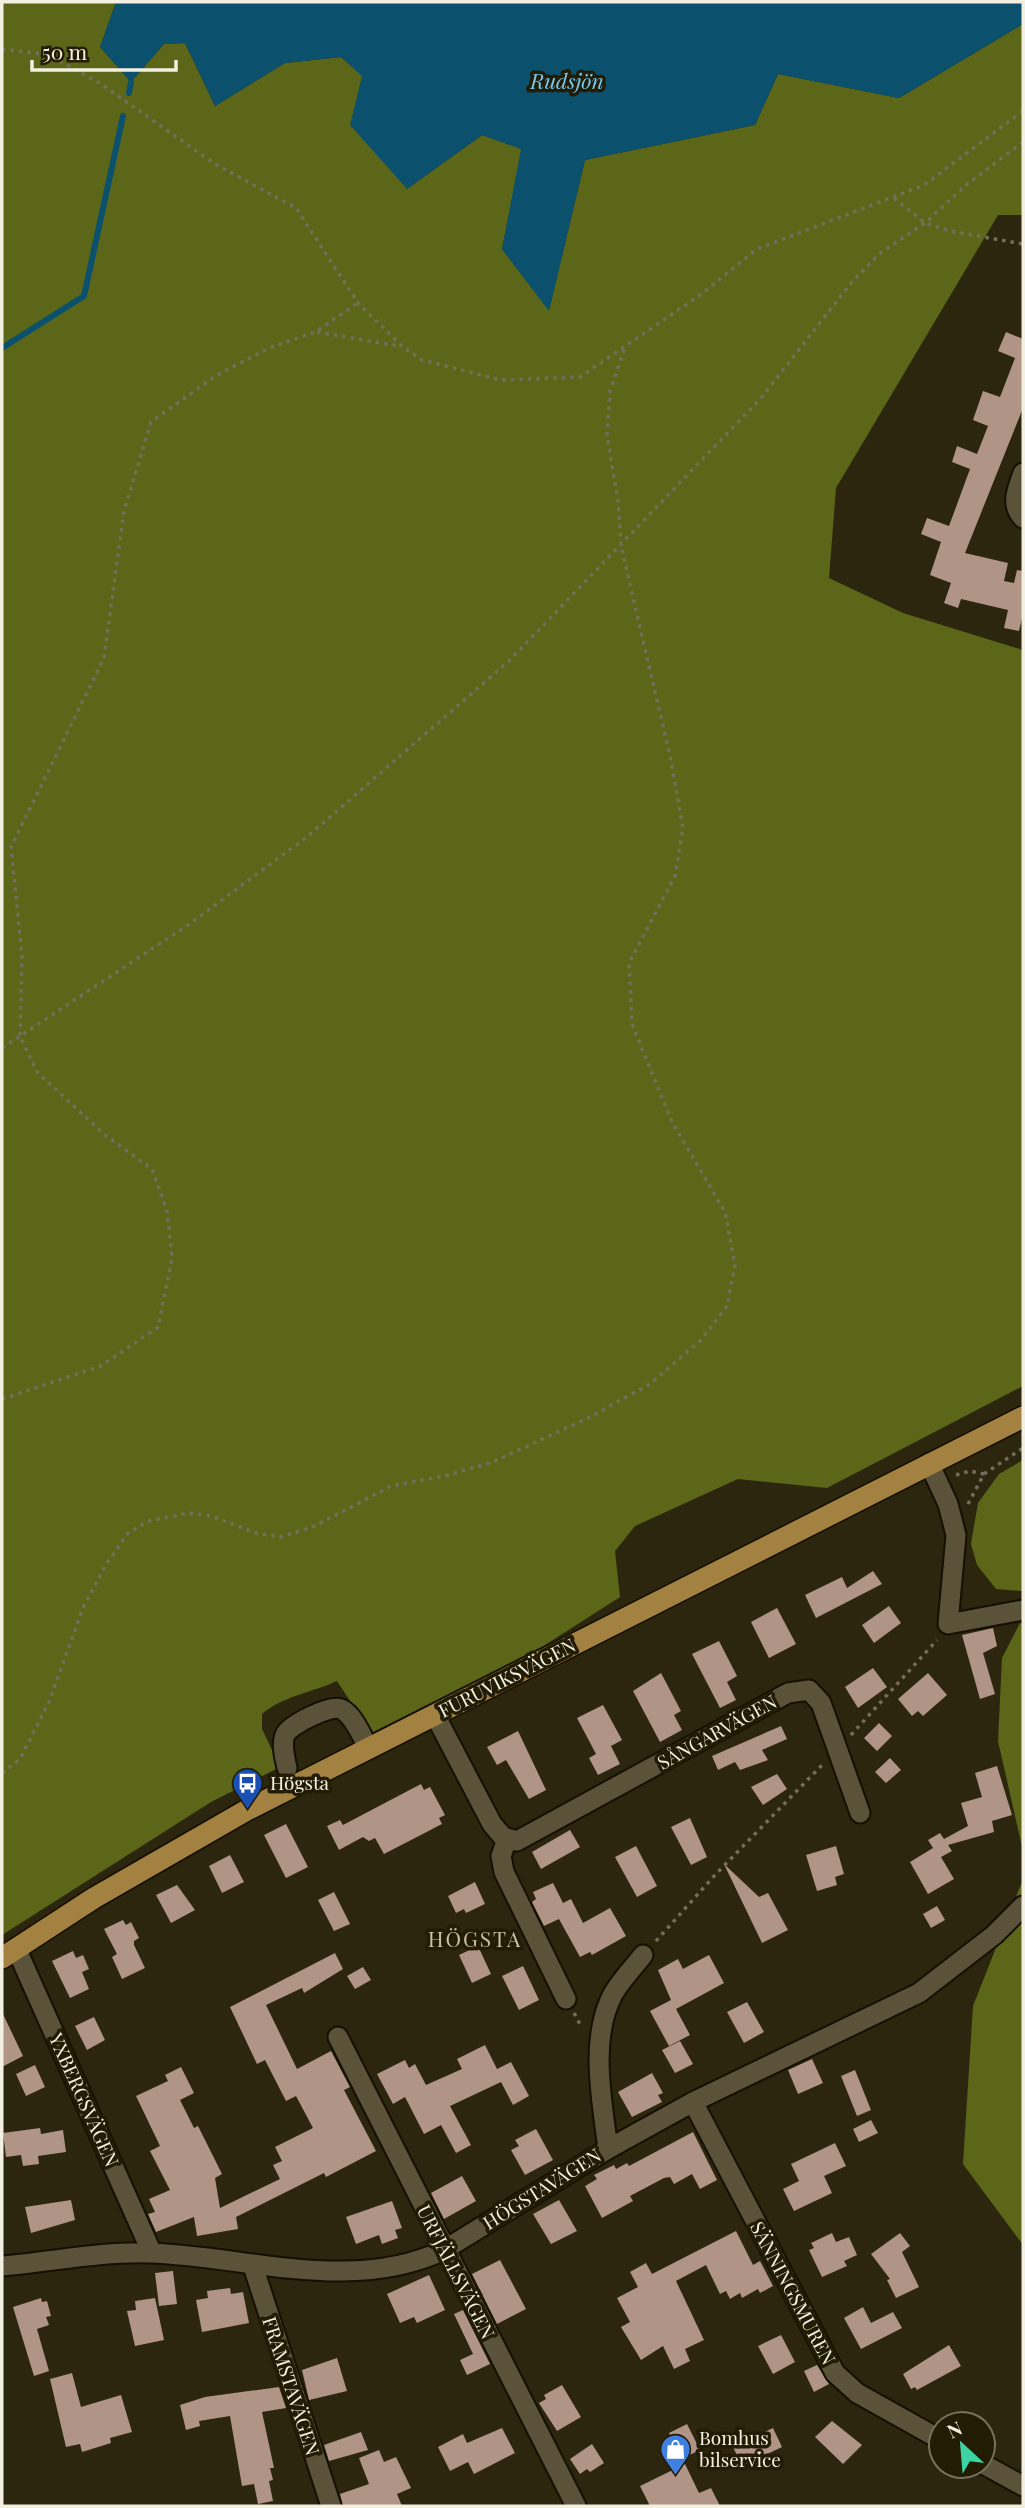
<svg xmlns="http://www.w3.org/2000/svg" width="1025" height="2508" viewBox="0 0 1025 2508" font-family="'Playfair Display',serif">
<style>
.forest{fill:#5c6618}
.water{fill:#0b516e}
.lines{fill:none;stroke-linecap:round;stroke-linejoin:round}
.stream{stroke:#0b516e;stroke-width:6}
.building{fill:#b09486}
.minor-casing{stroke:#140f00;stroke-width:23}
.major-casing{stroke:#140f00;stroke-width:24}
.path{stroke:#736e59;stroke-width:3.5;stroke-dasharray:3.5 5;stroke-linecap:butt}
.minor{stroke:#5a533a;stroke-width:19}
.major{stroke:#a38241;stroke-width:21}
.labels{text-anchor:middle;stroke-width:7;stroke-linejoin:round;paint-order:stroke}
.street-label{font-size:19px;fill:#f4f0e1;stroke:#221c05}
.poi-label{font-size:19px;fill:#f4f0e1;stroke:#221c05;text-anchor:start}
.water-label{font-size:21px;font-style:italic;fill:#75caf6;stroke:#221c05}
.neighbourhood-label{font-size:21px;letter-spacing:2px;fill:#c7c0a4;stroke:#221c05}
</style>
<rect width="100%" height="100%" fill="#2c260e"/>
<path class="forest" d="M2,2H116L100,47L131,82L164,44L185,43L215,106L285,63L341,57L363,76L407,189L482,135L522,149L502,249L549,310L585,160L755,125L778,74L899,98L1023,24V215H998L836,488L829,578L903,613L1023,650V1386L827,1488L738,1479L635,1526L615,1551L620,1597L545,1645L371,1733L337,1681C313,1692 281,1697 262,1714V1729L280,1767L211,1802L2,1935Z
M1023,1460V1591L996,1589L977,1565L971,1544L978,1503L999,1474Z
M1020,1623L1023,1625V1851L998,1741L1002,1658Z
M1023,1879V2245L963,2164L973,2006Z"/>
<path class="water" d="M116,2H1023V24L899,98L778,74L755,125L585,160L549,311L502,249L521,149L482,135L407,189L350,125L362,76L341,57L285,63L215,106L185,43L164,44L131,82L100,47Z"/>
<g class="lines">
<path class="stream" d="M129,93L131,82
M2,348L84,296L123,116"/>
</g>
<path class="building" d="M1006,332L1023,339V408L965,553L1008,563L1004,581L1014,583L1017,570L1023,571V614L1019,631L1004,628L1008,610L961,599L958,608L944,603L951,583L930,575L941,542L921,534L927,518L949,526L970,469L952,462L957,446L977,454L988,426L973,420L983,391L1000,397L1015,358L998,351Z
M873,1571L882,1584L816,1618L805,1595L842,1577L847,1588Z
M889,1606L901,1623L874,1643L862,1625Z
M777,1608L796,1644L769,1658L751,1622Z
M993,1628L997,1646L983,1653L995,1694L980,1699L962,1635Z
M719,1641L737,1676L727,1682L736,1700L720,1708L692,1654Z
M873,1668L887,1687L858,1708L845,1687Z
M661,1673L681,1711L674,1715L682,1730L660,1742L633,1691Z
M928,1673L947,1695L923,1716L918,1711L912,1716L898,1699Z
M603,1705L622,1740L611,1746L620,1764L598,1775L589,1758L596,1754L577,1718Z
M879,1723L892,1736L877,1751L864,1738Z
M781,1726L787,1739L762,1750L768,1760L740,1770L735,1762L718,1770L712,1756Z
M518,1731L546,1790L529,1799L506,1760L497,1765L487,1747Z
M890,1758L901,1770L886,1783L875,1772Z
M997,1766L1012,1815L992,1821L994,1832L948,1845L952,1851L941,1857L954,1879L928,1894L910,1862L933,1848L928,1840L940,1833L944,1839L968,1826L961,1803L982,1797L975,1773Z
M777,1774L787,1789L763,1805L751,1787Z
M421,1784L424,1790L430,1787L445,1815L439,1818L442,1824L384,1854L375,1838L369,1841L363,1837L339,1850L327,1826L340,1820L343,1825Z
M690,1818L707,1857L691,1865L671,1827Z
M286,1824L308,1867L286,1878L264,1835Z
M570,1830L580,1847L541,1869L532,1852Z
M636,1846L657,1886L637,1897L615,1857Z
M836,1846L844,1874L835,1877L837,1885L817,1891L806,1855Z
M230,1855L244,1882L222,1893L209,1866Z
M724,1864L759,1897L768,1893L788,1930L762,1943Z
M475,1882L485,1904L466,1913L464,1909L456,1913L448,1896Z
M553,1883L563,1903L571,1899L583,1923L610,1908L626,1936L592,1955L590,1952L580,1957L559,1919L544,1926L532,1902L536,1899L533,1892Z
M177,1885L195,1910L171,1923L156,1895Z
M334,1892L350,1924L334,1931L318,1900Z
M937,1906L945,1920L931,1928L923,1914Z
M123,1920L126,1925L131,1922L139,1938L134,1941V1945L145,1968L122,1979L112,1957L117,1954L104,1929Z
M478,1946L491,1974L472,1983L459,1955Z
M73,1951L76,1958L83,1955L89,1969L82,1972L89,1989L70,1998L52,1961Z
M335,1953L343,1969L304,1993L302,1988L266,2005L297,2069L331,2051L350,2087L344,2090L376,2151L326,2177L324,2173L236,2217L238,2229L197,2236L194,2217L156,2232L148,2214L155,2212L149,2199L170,2190L150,2151L160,2146L136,2096L168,2081L165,2075L181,2067L194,2093L180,2100L194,2128L198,2126L222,2174L215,2178L220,2208L280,2179L273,2165L282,2161L275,2147L313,2128L296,2096L286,2101L265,2060L257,2064L230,2007Z
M709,1955L724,1983L676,2009L690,2035L669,2046L650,2011L671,2000L658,1970L678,1959L683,1969Z
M523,1966L539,2000L519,2010L502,1976Z
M363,1967L371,1980L355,1989L347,1976Z
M747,2002L764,2032L744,2043L727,2012Z
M2,2012L23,2056L2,2067Z
M94,2017L105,2040L87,2050L75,2026Z
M680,2041L693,2064L675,2073L662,2050Z
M485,2045L497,2069L511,2062L529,2096L513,2105L501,2082L450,2106L471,2145L456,2153L441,2125L424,2134L405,2097L393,2104L377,2074L405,2060L409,2068L415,2064L426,2085L462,2069L457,2059Z
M812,2059L823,2083L798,2094L788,2070Z
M35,2065L45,2087L26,2096L16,2074Z
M855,2070L871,2110L857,2116L841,2076Z
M652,2073L663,2093L658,2095L662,2102L632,2117L618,2092Z
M871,2120L878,2133L859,2142L853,2129Z
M40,2128L41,2134L63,2130L66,2152L38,2156L39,2164L23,2166L21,2155L6,2157L3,2133Z
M536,2129L553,2160L525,2175L511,2150L519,2146L515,2140Z
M693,2132L717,2180L700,2189L692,2174L674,2184L670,2177L664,2178L630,2196L633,2201L602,2218L585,2186L597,2179L594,2175L614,2165L616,2169L627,2163L629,2166Z
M835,2143L846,2166L824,2176L832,2193L794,2211L783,2189L799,2181L791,2164Z
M462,2176L476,2201L444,2219L431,2193Z
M71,2200L75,2220L31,2233L25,2207Z
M559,2200L577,2231L551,2244L533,2214Z
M392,2201L402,2228L395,2230L398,2238L382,2244L379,2235L356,2244L346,2217Z
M736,2231L753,2265L760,2261L773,2286L760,2293L758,2289L742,2298L740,2293L730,2299L726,2291L720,2294L706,2265L676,2281L704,2340L685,2349L690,2361L674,2369L663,2346L641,2360L621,2327L630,2322L617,2298L638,2287L630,2272L646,2263L652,2274Z
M832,2233L836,2242L849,2237L857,2255L844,2261L847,2266L822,2277L809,2250L814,2248L811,2243Z
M900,2233L910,2246L902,2252L919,2287L896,2298L887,2280L890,2279L871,2254Z
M500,2260L526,2309L497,2324L472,2274Z
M173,2271L177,2304L159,2306L155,2273Z
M429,2275L445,2310L417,2323L414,2317L400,2323L387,2294Z
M230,2288L231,2294L243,2292L249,2323L202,2332L196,2300L208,2298L207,2291Z
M41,2298L42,2302L47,2301L51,2316L46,2317L49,2325L37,2329L49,2371L34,2376L13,2307Z
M155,2298L164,2340L135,2346L127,2311L136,2310L135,2301Z
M863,2307L871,2323L893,2312L902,2328L861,2349L844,2318Z
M463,2310L490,2364L467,2375L460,2360L473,2354L454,2314Z
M781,2335L795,2362L773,2374L758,2346Z
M949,2345L961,2366L917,2390L915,2387L911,2389L903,2374Z
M337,2358L347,2391L309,2400L302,2370Z
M817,2365L829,2384L814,2392L804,2371Z
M72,2373L81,2407L121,2395L132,2432L110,2438L111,2443L82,2452L80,2444L66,2447L50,2379Z
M562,2385L581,2417L557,2431L539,2403L546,2399L544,2395Z
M279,2387L286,2408L262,2412L274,2468H270L273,2480L269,2481L273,2501L258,2504L254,2484L242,2486L230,2416L199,2421L200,2426L186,2430L180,2405L205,2397Z
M832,2421L862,2445L843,2464L815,2437Z
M687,2424L700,2450L681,2459L669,2433Z
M502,2428L515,2453L474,2474L468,2462L450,2471L438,2447L463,2434L467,2443Z
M773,2428L782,2447L742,2466L733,2447Z
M361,2432L368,2450L329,2461L324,2445Z
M592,2444L604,2463L590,2472L587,2469L580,2474L570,2459Z
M379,2450L384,2462L396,2457L411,2488L397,2494L402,2506H343L340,2494L369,2484L359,2458Z
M685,2464L699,2493L711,2488L720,2506H650L640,2486Z"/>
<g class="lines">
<defs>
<path id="minor" d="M1023,473C1017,490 1010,504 1023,518
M929,1463L948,1504L956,1535L948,1624L1023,1610
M435,1715L492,1824L503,1837L517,1841L788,1693L809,1690L821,1703L860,1813
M287,1768C285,1758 281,1745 285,1735C289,1725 331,1704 341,1709C354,1715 362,1737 369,1749
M507,1839L501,1856L504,1872L566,1999
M16,1948L152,2253
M338,2037L576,2506
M693,2102L835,2373L857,2393L941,2440
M608,2149C602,2101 589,2039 613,1994C621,1980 633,1968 643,1955
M2,2266C51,2262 101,2251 150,2253C246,2256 352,2294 444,2250L608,2149L693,2102L919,1993L994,1935L1023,1906
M253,2266L331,2506
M983,2464L1023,2486"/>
<path id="major" d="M2,1958L94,1898L247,1810L1023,1417"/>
</defs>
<use href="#minor" class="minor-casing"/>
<use href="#major" class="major-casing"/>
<path class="path" d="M2,49L49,55L101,84L215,164L296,208L358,303L402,346L422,360L501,380L580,377L703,293L757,249L924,185L1023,111
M894,198L925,223L950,231L1023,244
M317,332L399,346
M2,1048L188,925L307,837L510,660L762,397L851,283L879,254L925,223L966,185L1023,142
M2,1399L101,1366L158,1327L172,1258L167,1211L152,1169L105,1135L37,1072L20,1036L22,956L11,847L104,658L124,511L151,422L217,375L269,348L315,332L358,303
M956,1475L970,1471L984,1474
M968,1504L984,1474L1023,1448
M851,1735L937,1640
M2,1773L20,1759L49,1702L83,1608L105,1566L128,1533L149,1521L188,1513L211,1516L256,1533L280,1537L315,1526L391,1486L444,1476L493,1462L590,1417L650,1384L701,1340L727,1306L735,1265L725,1212L672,1122L632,1024L629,963L675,876L683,828L670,756L621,546L618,501L607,435L610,391L625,347
M656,1941L715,1875L824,1763
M574,2013L582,2028"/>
<use href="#minor" class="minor"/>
<use href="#major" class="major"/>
</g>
<defs>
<symbol id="bus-pin" viewBox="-11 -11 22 30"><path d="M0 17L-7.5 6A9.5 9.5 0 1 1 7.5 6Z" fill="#1a4fb4" stroke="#221c05"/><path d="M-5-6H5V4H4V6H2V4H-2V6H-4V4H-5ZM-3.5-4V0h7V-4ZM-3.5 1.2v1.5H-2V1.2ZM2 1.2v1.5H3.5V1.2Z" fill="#fff"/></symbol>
<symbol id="shop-pin" viewBox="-11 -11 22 30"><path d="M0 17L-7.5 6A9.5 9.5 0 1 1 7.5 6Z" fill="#3f7fe0" stroke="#221c05"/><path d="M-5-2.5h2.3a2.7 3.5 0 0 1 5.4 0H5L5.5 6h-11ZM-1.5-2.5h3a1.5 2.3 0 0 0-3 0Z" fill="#fff"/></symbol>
</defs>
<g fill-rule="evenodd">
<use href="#bus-pin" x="230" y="1766" width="35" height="47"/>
<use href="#shop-pin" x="658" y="2432" width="35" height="47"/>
</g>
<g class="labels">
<g class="street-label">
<text transform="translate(507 1678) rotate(-27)" y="7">FURUVIKSVÄGEN</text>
<text transform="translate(717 1732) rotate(-29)" y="7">SÅNGARVÄGEN</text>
<text transform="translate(84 2100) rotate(66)" y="7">YXBERGSVÄGEN</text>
<text transform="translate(542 2189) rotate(-32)" y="7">HÖGSTAVÄGEN</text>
<text transform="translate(456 2272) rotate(63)" y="7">URFJÄLLSVÄGEN</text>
<text transform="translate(793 2293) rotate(62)" y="7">SÄNNINGSMUREN</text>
<text transform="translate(291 2386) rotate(72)" y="7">FRAMSTAVÄGEN</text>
</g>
<g class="poi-label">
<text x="270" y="1790">Högsta</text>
<text x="699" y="2445">Bomhus<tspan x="699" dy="22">bilservice</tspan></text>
</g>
<g class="water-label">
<text x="567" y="89">Rudsjön</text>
</g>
<g class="neighbourhood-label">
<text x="475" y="1947">HÖGSTA</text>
</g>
</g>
<rect width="1025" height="2508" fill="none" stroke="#f4f0e1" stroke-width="7"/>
<g transform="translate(962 2445) rotate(334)"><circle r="33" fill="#221c05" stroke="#76715d" stroke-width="2"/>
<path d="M0-5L12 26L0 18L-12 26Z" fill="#3dd4a3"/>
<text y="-10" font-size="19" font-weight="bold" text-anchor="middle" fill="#f4f0e1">N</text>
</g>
<path d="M32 60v10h144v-10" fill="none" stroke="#f4f0e1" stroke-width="3.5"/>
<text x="42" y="60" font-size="21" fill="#f4f0e1" stroke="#221c05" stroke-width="5" paint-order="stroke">50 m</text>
</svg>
